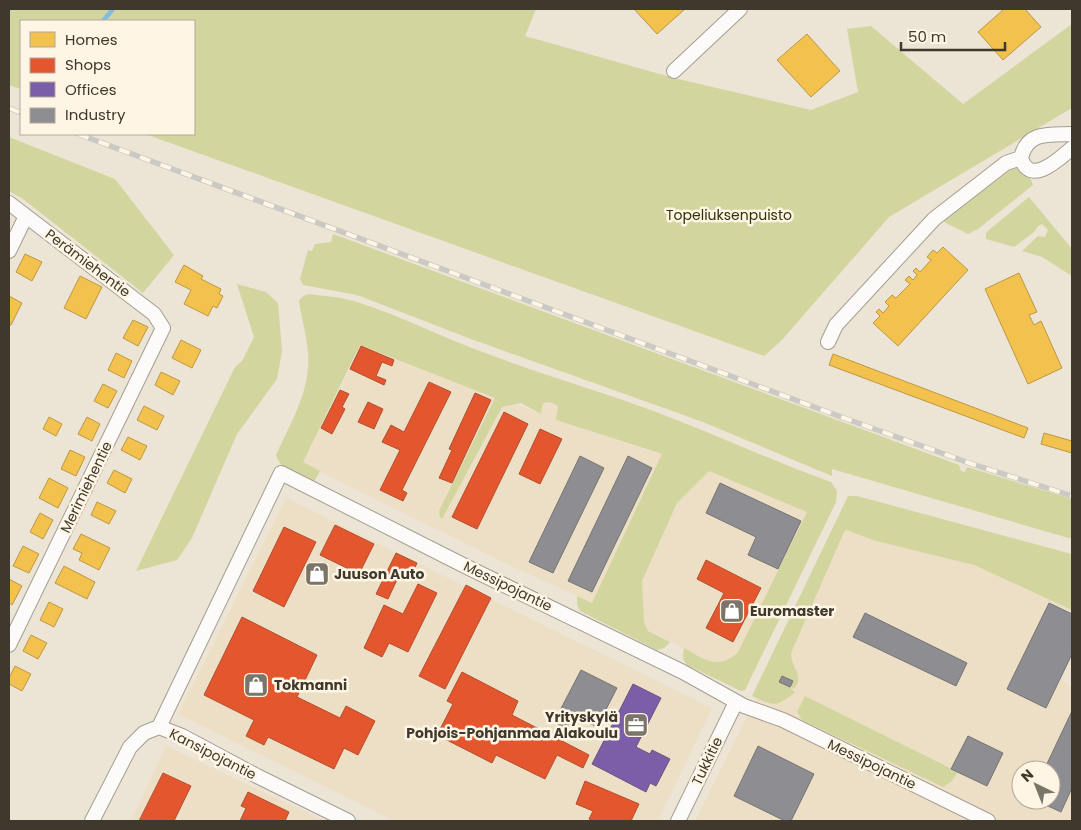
<svg xmlns="http://www.w3.org/2000/svg" width="1081" height="830" viewBox="0 0 1081 830" font-family="Poppins,sans-serif">
<style>
.built{fill:#eddfc5;fill-rule:evenodd}
.green{fill:#d3d59f}
.homes{fill:#f2c14e;stroke:#bc9844}
.shops{fill:#e4572e;stroke:#b24e2e}
.offices{fill:#7b5ea7;stroke:#695382}
.industry{fill:#8d8d92;stroke:#757474}
.lines{fill:none;stroke-linecap:round;stroke-linejoin:round}
.stream{stroke:#80bde1;stroke-width:4.5}
.minor-casing{stroke:#a49e92;stroke-width:16}
.minor{stroke:#fcfbf9;stroke-width:14}
.rail-casing{stroke:#cbc9c4;stroke-width:5.5}
.rail{stroke:#fef5e4;stroke-width:4;stroke-dasharray:11;stroke-linecap:butt}
.labels{text-anchor:middle;stroke-width:5;stroke-linejoin:round;paint-order:stroke}
.park-label{font-size:14px;fill:#2f3309;stroke:#fef5e4}
.street-label{font-size:14px;fill:#3e382d;stroke:#fef5e4}
.poi-label{font-size:14px;font-weight:bold;fill:#3e382d;stroke:#fef5e4;text-anchor:start}
</style>
<rect width="100%" height="100%" fill="#ece4d5"/>
<path class="built" d="M360,345L541,414L543,403L550,402L558,406L556,420L716,473L808,512L738,652L727,660L721,662L709,661L592,603L507,564L302,463L346,377Z
M286,498L712,708L658,821H394L178,714Z
M841,528L876,541L974,565L1072,610V658L1062,680L1070,687L1072,684V821H695ZM1021,770H1051V800H1021Z
M166,746L325,821H131Z"/>
<path class="green" d="M9,9H536L525,36L674,78L811,110L858,92L847,29L871,26L963,104L1072,24V108L889,217L781,341L764,356L145,134H194V21H21V89L9,85Z
M9,137L115,179L174,255L143,293L23,199L9,191Z
M1013,168C1022,168 1031,176 1033,185L978,229L968,234L946,223L943,220Z
M1029,197L1072,249V276L1042,257L1022,251L1038,236L1045,237L1048,230L1042,224L1038,226L1034,232L1014,247L986,239V233L989,230Z
M333,234L959,465L961,471L965,472L967,467L1072,499V539L832,469V476L703,422L471,339L357,295L303,285L300,279L308,250L312,251L315,244L331,242Z
M237,284L266,292L278,303L282,351L277,379L237,434L192,538L177,560L136,571L235,367L242,361L254,337Z
M310,294C324,296 340,297 354,301C400,315 443,338 488,354C543,375 600,391 656,412C715,434 772,461 831,482L837,491L836,502L745,690L741,691L687,665C682,659 683,655 684,648C704,659 718,671 738,652L807,512L709,471L677,503L642,581L644,622L648,631L670,642L664,648L657,650L580,611L577,605V596L592,603L662,454L556,420L558,406L550,402L543,403L541,414L521,403L502,407L442,519L440,517L439,511L495,398L360,345L303,462L320,471L315,480L311,482C299,476 280,470 276,455C291,422 311,390 308,353C307,335 301,318 299,300L305,295Z
M848,496H857L1072,554V610L974,565L876,541L846,530L844,532L791,653C791,668 805,675 794,689L791,687V689L795,692C777,708 773,706 752,696Z
M805,696L958,772L951,782L943,787L802,720L797,712Z"/>
<path class="homes" d="M634,9H685L657,34Z
M1004,9H1025L1041,27L1003,60L978,32Z
M807,34L840,71L811,97L777,60Z
M943,247L968,270L898,346L873,323L880,316L876,312L879,309L883,313L889,306L885,302L892,295L896,298L910,284L905,280L909,276L913,280L917,275L913,271L916,268L920,272L931,260L927,257L933,250L937,253Z
M25,254L42,262L32,281L16,272Z
M184,265L203,276L201,279L221,289L219,294L223,296L217,308L213,306L208,316L184,304L191,290L175,282Z
M1019,273L1037,312L1029,315L1034,325L1041,321L1062,368L1028,384L985,289Z
M80,276L102,287L86,319L64,308Z
M9,296L22,303L11,325L9,324Z
M133,320L148,327L138,346L123,338Z
M181,340L201,350L192,368L172,358Z
M116,353L132,361L124,378L108,370Z
M833,354L1028,428L1024,438L829,365Z
M161,372L180,381L173,395L155,385Z
M103,384L117,391L108,408L94,401Z
M144,406L164,416L157,430L137,420Z
M49,417L62,424L56,436L43,429Z
M87,417L100,424L92,441L78,434Z
M1044,433L1072,441V453L1041,444Z
M128,437L147,446L140,460L121,450Z
M70,450L85,457L76,476L61,469Z
M114,470L132,479L125,493L107,483Z
M49,478L68,488L58,508L39,498Z
M97,502L116,511L109,524L91,515Z
M40,513L53,520L43,539L30,532Z
M81,534L110,548L99,570L79,560L82,553L73,549Z
M23,546L39,554L29,573L13,566Z
M64,566L95,582L87,599L55,583Z
M9,579L22,586L12,605L9,603Z
M49,602L63,609L54,627L40,620Z
M31,635L47,643L38,659L23,651Z
M15,666L31,674L22,691L9,684V678Z"/>
<path class="shops" d="M361,346L394,360L392,366L382,362L376,376L386,380L384,385L350,369Z
M429,382L451,392L402,490L407,493L403,501L380,490L400,450L382,442L391,425L404,432Z
M340,390L349,394L342,407L345,409L332,434L321,428Z
M475,393L491,400L452,483L439,478L452,450L449,449Z
M368,402L383,409L374,429L358,422Z
M504,412L528,424L477,529L452,517Z
M540,429L562,439L540,484L519,474Z
M335,525L374,544L359,574L320,555Z
M284,527L316,542L284,607L253,591Z
M396,553L417,563L412,574L402,569L388,599L376,594Z
M706,560L761,588L733,642L706,628L724,593L697,579Z
M418,584L437,593L408,652L389,643L382,657L364,648L384,605L403,614Z
M466,585L491,598L445,689L419,676Z
M242,617L317,655L297,697L340,718L346,706L375,721L358,755L344,748L334,769L268,737L264,745L246,736L254,720L204,695Z
M462,672L518,701L512,715L589,755L583,768L557,755L545,779L496,755L492,763L437,735L453,704L447,701Z
M163,773L191,786L174,821H139Z
M585,781L639,804L631,821H593L589,819L593,811L576,804Z
M248,792L289,812L285,821H240L246,808L241,806Z"/>
<path class="offices" d="M633,684L661,698L636,747L650,754L652,750L670,759L656,786L650,783L646,792L592,764Z"/>
<path class="industry" d="M580,456L604,468L553,573L529,562Z
M628,456L652,468L592,592L568,581Z
M720,483L801,521L778,569L748,555L756,537L706,513Z
M1049,603L1072,614V654L1046,708L1007,689Z
M865,613L967,663L956,686L853,637Z
M581,670L617,688L597,727L577,717L570,731L554,722Z
M782,676L793,681L790,687L779,682Z
M1072,711V788L1061,812L1035,800H1051V770H1044Z
M968,736L1003,753L987,786L951,769Z
M758,746L814,774L791,821H785L734,796Z"/>
<g class="lines">
<path class="stream" d="M103,21L113,9"/>
<defs>
<path id="minor" d="M674,71L740,9
M1072,134C1051,135 1027,130 1021,158C1030,187 1059,159 1072,148
M9,203L154,314L163,328L9,645
M9,251L26,216
M828,342L836,325L934,219L1006,163L1021,158
M159,727L281,473L469,568L683,672L744,706L783,720L988,821
M92,821L130,747L144,733L159,727L182,736L257,776L348,821
M678,821L736,702"/>
</defs>
<use href="#minor" class="minor-casing"/>
<use href="#minor" class="minor"/>
<defs>
<path id="rail" d="M9,108L21,113
M78,134L844,418L972,464L1072,496"/>
</defs>
<use href="#rail" class="rail-casing"/>
<use href="#rail" class="rail"/>
</g>
<defs>
<symbol id="shop-square" viewBox="-11 -11 22 22"><rect x="-9" y="-9" width="18" height="18" rx="4" fill="#7b7468" stroke="#fef5e4"/><path d="M-5-2.5h2.3a2.7 3.5 0 0 1 5.4 0H5L5.5 6h-11ZM-1.5-2.5h3a1.5 2.3 0 0 0-3 0Z" fill="#fff"/></symbol>
<symbol id="office-square" viewBox="-11 -11 22 22"><rect x="-9" y="-9" width="18" height="18" rx="4" fill="#7b7468" stroke="#fef5e4"/><path d="M-6-3h4V-5.5h4V-3h4V5H-6ZM-1-4.5V-3h2v-1.5ZM-6 0V1H6V0Z" fill="#fff"/></symbol>
</defs>
<g fill-rule="evenodd">
<use href="#shop-square" x="303" y="560" width="28" height="28"/>
<use href="#shop-square" x="718" y="597" width="28" height="28"/>
<use href="#shop-square" x="242" y="671" width="28" height="28"/>
<use href="#office-square" x="622" y="711" width="28" height="28"/>
</g>
<g class="labels">
<g class="park-label">
<text x="729" y="220">Topeliuksenpuisto</text>
</g>
<g class="street-label">
<text transform="translate(88 263) rotate(37)" y="5">Perämiehentie</text>
<text transform="translate(86 487) rotate(-64)" y="5">Merimiehentie</text>
<text transform="translate(508 586) rotate(26)" y="5">Messipojantie</text>
<text transform="translate(213 754) rotate(27)" y="5">Kansipojantie</text>
<text transform="translate(707 761) rotate(-64)" y="5">Tukkitie</text>
<text transform="translate(872 764) rotate(26)" y="5">Messipojantie</text>
</g>
<g class="poi-label">
<text x="334" y="579">Juuson Auto</text>
<text x="750" y="616">Euromaster</text>
<text x="274" y="690">Tokmanni</text>
<text x="618" y="722" text-anchor="end">Yrityskylä<tspan x="618" dy="16">Pohjois-Pohjanmaa Alakoulu</tspan></text>
</g>
</g>
<rect width="1081" height="830" fill="none" stroke="#3e382d" stroke-width="20"/>
<rect x="20" y="20" width="175" height="115" fill="#fef5e4" stroke="#b1a99b"/>
<rect x="30" y="32" width="25" height="15" fill="#f2c14e" stroke="#b1a99b"/>
<text x="65" y="45" font-size="15" fill="#3e382d">Homes</text>
<rect x="30" y="58" width="25" height="15" fill="#e4572e" stroke="#b1a99b"/>
<text x="65" y="70" font-size="15" fill="#3e382d">Shops</text>
<rect x="30" y="82" width="25" height="15" fill="#7b5ea7" stroke="#b1a99b"/>
<text x="65" y="95" font-size="15" fill="#3e382d">Offices</text>
<rect x="30" y="108" width="25" height="15" fill="#8d8d92" stroke="#b1a99b"/>
<text x="65" y="120" font-size="15" fill="#3e382d">Industry</text>
<g transform="translate(1036 785) rotate(317)"><circle r="24" fill="#fef5e4" stroke="#b1a99b"/>
<path d="M0-4L9 19L0 12L-9 19Z" fill="#7b7468"/>
<text y="-8" font-size="14" font-weight="bold" text-anchor="middle" fill="#3e382d">N</text>
</g>
<path d="M901 42v8h104v-8" fill="none" stroke="#3e382d" stroke-width="2.5"/>
<text x="908" y="42" font-size="15" fill="#3e382d" stroke="#fef5e4" stroke-width="4" paint-order="stroke">50 m</text>
</svg>
